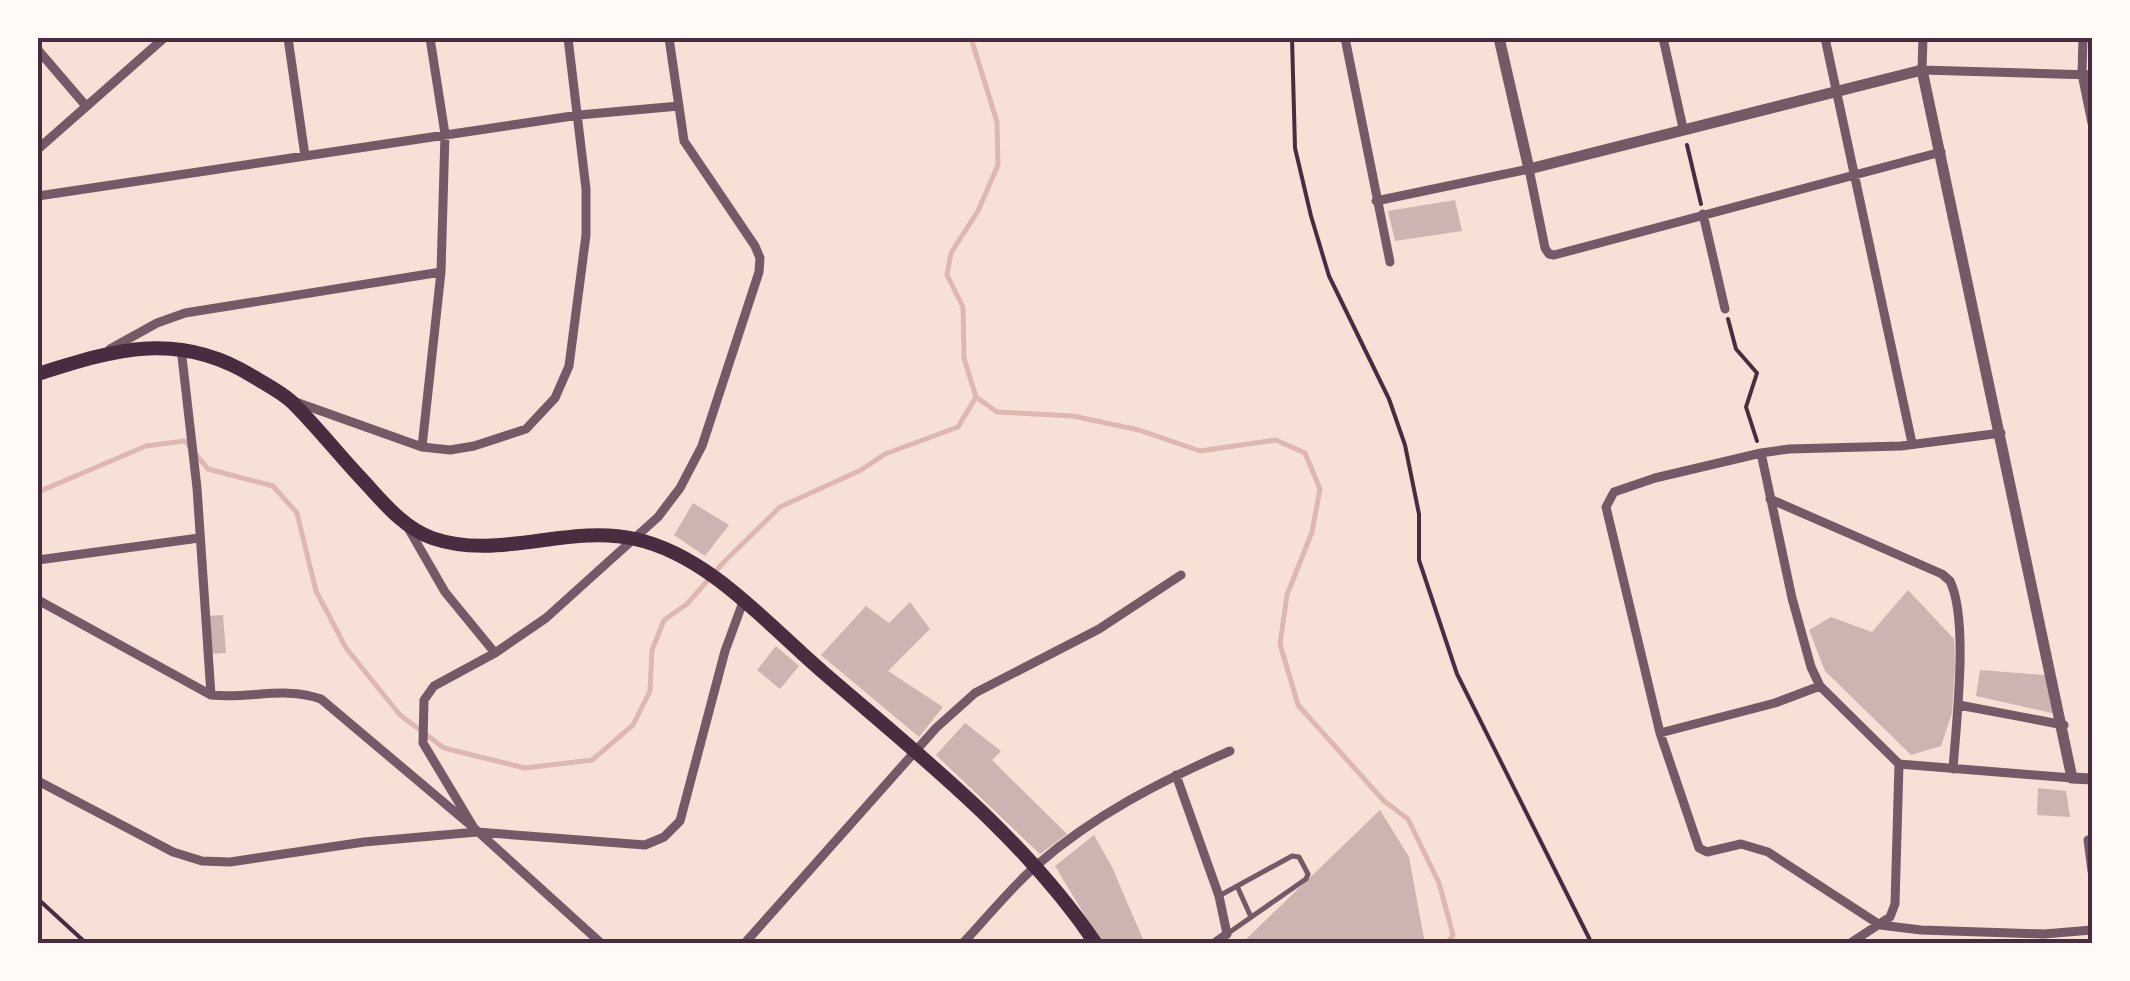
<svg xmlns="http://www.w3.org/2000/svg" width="2130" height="981" viewBox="0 0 2130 981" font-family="Inter,sans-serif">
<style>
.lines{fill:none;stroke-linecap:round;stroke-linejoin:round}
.stream{stroke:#dcb8b0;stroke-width:5}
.building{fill:#ccb4b1}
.path{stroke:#4a2c40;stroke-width:4}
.service{stroke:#755966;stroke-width:5}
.minor{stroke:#755966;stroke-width:9}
.tertiary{stroke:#755966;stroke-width:11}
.secondary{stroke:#4a2c40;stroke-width:14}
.neatline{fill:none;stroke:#4a2c40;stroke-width:4}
</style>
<rect width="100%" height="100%" fill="#f7e1d7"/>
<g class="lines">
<path class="stream" d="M976,397L997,412L1073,416L1139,430L1200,451L1276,440L1305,453L1320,489L1312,532L1287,595L1280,644L1298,705L1384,801L1408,819L1439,883L1453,935L1447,944
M38,492L146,446L185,441L208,469L273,486L297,513L316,591L346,648L400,715L444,748L525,768L592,760L633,725L650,691L652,650L664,620L687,604L723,563L780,507L861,470L885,454L958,427L976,397L964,358L963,307L947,275L951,253L978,211L998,165L997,122L971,38"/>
</g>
<path class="building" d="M1455,200L1462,231L1395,241L1388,211Z
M693,503L729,525L705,556L674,535Z
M1908,590L1954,639L1955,665L1952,713L1941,746L1911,755L1825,671L1809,630L1831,617L1872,632Z
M910,602L930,629L888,671L943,707L919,737L821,655L866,606L889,623Z
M223,615L226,653L210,654L207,616Z
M776,646L799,666L780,689L757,670Z
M1980,670L2045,675L2056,714L1976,696Z
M965,723L1001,751L992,760L1067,834L1040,854L936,755Z
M2038,788L2066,791L2070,817L2037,815Z
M1380,810L1409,857L1425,944H1241Z
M1094,835L1112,867L1145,944H1102L1055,866Z"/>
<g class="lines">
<path class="path" d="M1292,38L1295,148L1311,216L1329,276L1389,399L1405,445L1419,514V560L1457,674L1592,944
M1687,145L1701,204
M1728,319L1736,349L1757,373L1746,407L1757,441
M38,899L87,944"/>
<path class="service" d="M1237,886L1251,917
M1219,896L1292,856L1299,857L1308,874L1306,879L1227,934"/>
<path class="minor" d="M288,38L305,156
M1345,38L1390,262
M1663,38L1683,128
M1825,38L1912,443
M1923,38L1922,70L2092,75
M2083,38L2082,74L2092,123
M38,50L86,106
M38,149L164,38
M38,196L579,115L679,106
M1376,201L1529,169L1545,248L1549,254L1554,255L1941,152
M1703,214L1725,309
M181,348L197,488L211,695
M110,349L157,323L185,313L441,272
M293,401L422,447L450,450L474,446L526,429L555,398L569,366L586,235V189L568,38
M2001,433L1901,446L1789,449L1761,453L1655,478L1614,492L1606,507L1660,733L1699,848L1707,852L1741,844L1768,852L1880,925L1921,930L2044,934L2092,930
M422,447L441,272L445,134L430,38
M1761,453L1792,598L1811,667L1820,686L1899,764L1895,904L1890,917L1849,944
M1770,499L1942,574L1950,581C1969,620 1956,724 1953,769
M407,526L445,592L495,653
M38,560L199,538
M38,600L211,695C250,699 284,686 321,699L474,828L602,944
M1959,705L2064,725
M1660,733L1775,703L1820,686
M1899,764L2072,778
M1176,775L1219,896L1227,934L1213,944
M38,781L173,852L202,861L230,862L364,842L477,832L645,845L664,837L680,821L725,651L743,602
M474,828L423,743L424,700L434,686L495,653L546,618L658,517L680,488L702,446L759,272L760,258L755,246L684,141L669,38
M2088,840L2092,871
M744,944L936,728L975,693L1099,629L1181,575
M962,944C987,918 1010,888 1037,865C1094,815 1161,781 1230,751"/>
<path class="tertiary" d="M1499,38L1529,169L1922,70L2072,778L2092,779"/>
<path class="secondary" d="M38,374C116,349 179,330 254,377C267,385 281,392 292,402C315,425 336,451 358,475C380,498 401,527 432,538C498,561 568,524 635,539C709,555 768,625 824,673C920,756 1024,837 1096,944"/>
</g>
<rect width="2130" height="981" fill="none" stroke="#fffaf5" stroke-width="80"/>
<rect x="40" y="40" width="2050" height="901" class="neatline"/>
</svg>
